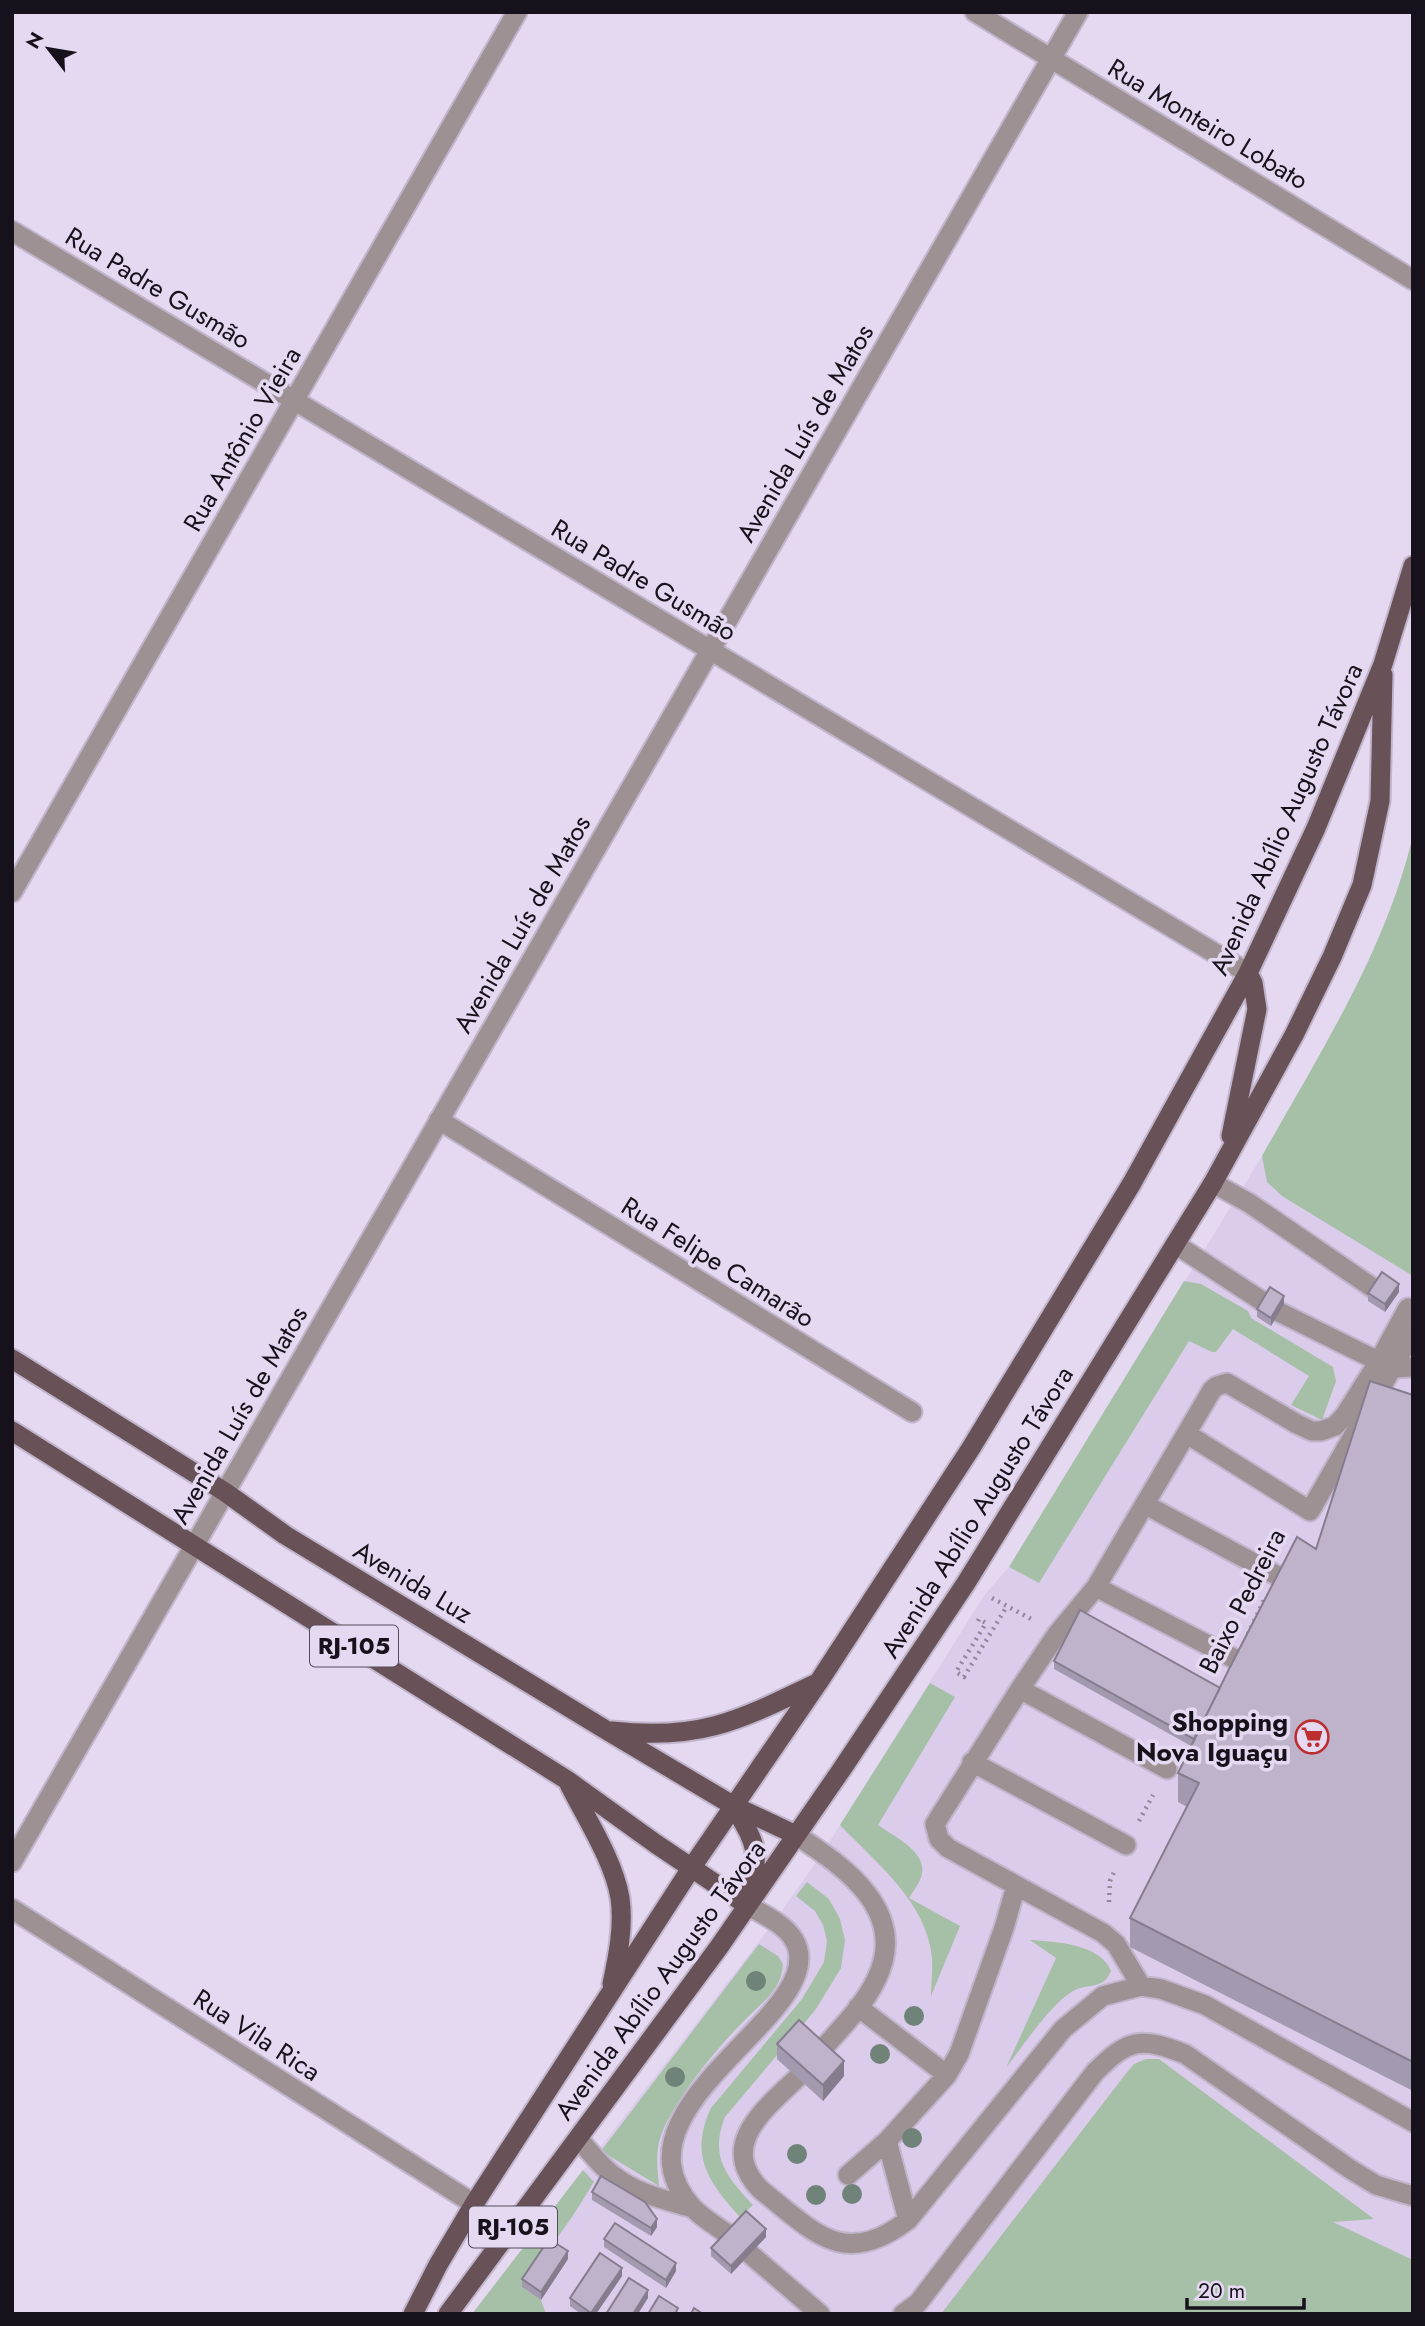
<svg xmlns="http://www.w3.org/2000/svg" width="1425" height="2326" viewBox="0 0 1425 2326" font-family="Jost,sans-serif">
<style>
.built{fill:#dcccec}
.green{fill:#a6bfa7}
.lines{fill:none;stroke-linecap:round;stroke-linejoin:round}
.service-casing{stroke:#c0b5cb;stroke-width:23}
.minor-casing{stroke:#c0b5cb;stroke-width:23}
.primary-casing{stroke:#c0b5cb;stroke-width:23}
.path{stroke:#908799;stroke-width:4.5;stroke-dasharray:2 5;stroke-linecap:butt}
.service{stroke:#9e9194;stroke-width:19}
.minor{stroke:#9e9194;stroke-width:19}
.primary{stroke:#685258;stroke-width:19}
.tree{fill:#6f8378}
.wall{fill:#a39aaf}
.shaded-wall{fill:#857d8e}
.building{fill:#beb3cb;stroke:#857d8e;stroke-width:2}
.labels{text-anchor:middle;stroke-width:7;stroke-linejoin:round;paint-order:stroke}
.shield{fill:#e5d9f2;stroke:#544d5b;stroke-width:2}
.shield-label{font-size:24px;font-weight:bold;fill:#16111a}
.street-label{font-size:26px;fill:#16111a;stroke:#e5d9f2}
.poi-label{font-size:26px;font-weight:bold;fill:#16111a;stroke:#e5d9f2;text-anchor:end}
</style>
<rect width="100%" height="100%" fill="#e5d9f2"/>
<path class="built" d="M1262,1156L1413,1251V2260L1286,2201L994,2314H472L774,1922L823,1852L985,1594L1009,1567Z"/>
<path class="green" d="M1413,835V1276L1282,1196L1267,1182L1262,1156C1319,1054 1386,951 1413,835Z
M1184,1281L1201,1284L1248,1311L1251,1318L1333,1367L1336,1381L1322,1420L1291,1405L1309,1376L1233,1329L1216,1352H1212L1189,1341L1039,1583L1009,1567Z
M930,1683L955,1697L878,1825C893,1836 926,1851 922,1873C921,1882 913,1891 909,1898L960,1926L931,1996C931,1984 933,1970 932,1958C927,1902 876,1863 840,1825Z
M807,1882L829,1899L840,1919L845,1940L841,1968L816,2009L725,2117C709,2157 727,2177 753,2205L740,2217C708,2182 689,2155 711,2108L802,1999L824,1962L827,1941L823,1925L815,1911L796,1896Z
M1030,1940C1055,1942 1100,1943 1111,1971C1103,1990 1090,1983 1075,1990C1053,2001 1022,2047 1006,2068L1056,1958Z
M759,1944L778,1956L783,1964C782,1990 761,2003 745,2020C719,2045 662,2113 658,2148C656,2160 658,2174 659,2186L601,2151Z
M1146,2059H1159L1374,2219L1333,2222L1413,2260V2314H941L1124,2076L1134,2064Z
M583,2170L594,2182L572,2217L522,2287L541,2300L546,2314H472Z"/>
<g class="lines">
<defs>
<path id="service" d="M439,1120L912,1412
M1213,1183L1249,1203L1376,1290
M1175,1244L1265,1303
M1279,1312L1392,1368L1413,1367
M1187,1434L1310,1511L1413,1332
M1146,1505L1276,1575
M1096,1587L1235,1659
M1020,1689L1167,1769
M972,1762L1126,1845
M796,1835C845,1867 910,1912 876,1980C863,2007 839,2030 819,2053
M1141,1986L1116,1944L1103,1933L948,1848L939,1839L935,1824L1020,1689L1057,1634L1096,1587L1212,1390L1217,1386L1227,1383L1297,1424L1312,1431H1321L1335,1426L1345,1415L1379,1361L1408,1308
M858,2007L947,2075
M797,2078C765,2109 717,2145 761,2190C813,2231 843,2270 908,2220L1063,2029L1103,1996L1141,1986L1161,1989L1205,2005L1413,2122
M579,2140C590,2151 601,2167 614,2176C637,2194 666,2200 693,2208
M887,2141L908,2220
M848,2175L887,2141L947,2075L959,2054L1004,1928L1016,1886
M730,2236C718,2227 702,2218 692,2207C602,2105 836,2012 794,1940C785,1924 762,1914 747,1905
M750,2254L820,2314
M903,2314L918,2303L1095,2072C1129,2038 1141,2037 1185,2054L1350,2169L1376,2185L1413,2196"/>
<path id="minor" d="M975,12L1413,280
M12,231L1248,973
M12,892L517,12
M12,1862L1078,12
M12,1909L474,2204"/>
<path id="primary" d="M1231,1136L1257,1009L1253,983L1248,973
M12,1359L225,1492L285,1535L606,1730L734,1806L796,1835
M12,1431L567,1780L656,1844L747,1905
M612,1731C701,1741 740,1720 817,1683
M569,1784C586,1818 614,1861 620,1898C624,1926 618,1956 612,1984
M734,1806C755,1843 761,1850 750,1893
M413,2314L438,2265L474,2204L692,1867L818,1683L971,1448L1132,1183L1248,973L1316,828L1383,664L1413,566
M448,2314L719,1947L842,1769L966,1583L1213,1183L1294,1035L1332,957L1362,885L1380,801L1383,675"/>
</defs>
<use href="#service" class="service-casing"/>
<use href="#minor" class="minor-casing"/>
<use href="#primary" class="primary-casing"/>
<path class="path" d="M992,1598L1033,1620
M978,1621L979,1619L986,1623L956,1672L964,1677L1007,1606
M1248,1634L1264,1600
M1139,1821L1153,1795
M1109,1902L1110,1881L1115,1870"/>
<use href="#service" class="service"/>
<use href="#minor" class="minor"/>
<use href="#primary" class="primary"/>
</g>
<g class="tree">
<circle cx="756" cy="1981" r="10"/>
<circle cx="914" cy="2016" r="10"/>
<circle cx="880" cy="2054" r="10"/>
<circle cx="675" cy="2077" r="10"/>
<circle cx="912" cy="2138" r="10"/>
<circle cx="797" cy="2154" r="10"/>
<circle cx="852" cy="2194" r="10"/>
<circle cx="816" cy="2195" r="10"/>
</g>
<path class="wall" d="M1399,1292L1385,1312L1368,1301V1293Z
M1284,1304L1271,1326L1257,1317V1309Z
M1413,1395V2091L1130,1947V1918L1187,1807L1178,1802V1773L1191,1746L1054,1669V1661L1220,1688L1316,1549Z
M777,2044L844,2076L823,2101L777,2059Z
M592,2192L657,2227L651,2236L592,2200Z
M766,2237L731,2274L711,2256V2248Z
M604,2239L676,2271L666,2288L604,2247Z
M568,2259L541,2300L522,2287V2279Z
M622,2276L596,2314H581L570,2306V2298Z"/>
<path class="shaded-wall" d="M1399,1284V1292L1385,1312V1304Z
M1284,1296V1304L1271,1326V1318Z
M844,2061V2076L823,2101V2085Z
M657,2219V2227L651,2236V2228Z
M766,2229V2237L731,2274V2266Z
M568,2251V2259L541,2300V2292Z
M676,2263V2271L666,2288V2280Z
M622,2268V2276L596,2314H591Z
M648,2290V2298L638,2314H633Z"/>
<path class="building" d="M1382,1272L1399,1284L1385,1304L1368,1293Z
M1270,1287L1284,1296L1271,1318L1257,1309Z
M1370,1381L1413,1395V2062L1130,1918L1199,1783L1178,1773L1228,1671L1297,1537L1316,1549Z
M1080,1610L1220,1688L1194,1739L1054,1661Z
M799,2020L844,2061L823,2085L777,2044Z
M601,2176L645,2202L657,2219L651,2228L592,2192Z
M746,2211L766,2229L731,2266L711,2248Z
M615,2223L676,2263L666,2280L604,2239Z
M549,2239L568,2251L541,2292L522,2279Z
M600,2253L622,2268L591,2313L570,2298Z
M629,2278L648,2290L633,2314H606Z
M659,2296L678,2308L675,2314H648Z
M694,2308L703,2314H691Z"/>
<defs>
<symbol id="supermarket-ring" viewBox="-11 -11 22 22"><circle r="9.5" fill="#e5d9f2" stroke="#bd2e2e" stroke-width="1.5"/><path d="M-6-5.5h2.5l.6 2H6L4.5 2H-2.5L-4.4-4H-6ZM-1.5 3.2a1.3 1.3 0 1 0 .1 0ZM3 3.2a1.3 1.3 0 1 0 .1 0Z" fill="#bd2e2e"/></symbol>
</defs>
<g fill-rule="evenodd">
<use href="#supermarket-ring" x="1293" y="1718" width="38" height="38"/>
</g>
<g class="labels">
<g class="shield">
<rect x="310" y="1625.5" width="88" height="41" rx="5"/>
<rect x="469" y="2206.5" width="88" height="41" rx="5"/>
</g>
<g class="shield-label">
<text x="354" y="1654">RJ-105</text>
<text x="513" y="2235">RJ-105</text>
</g>
<g class="street-label">
<text transform="translate(1208 124) rotate(31)" y="9">Rua Monteiro Lobato</text>
<text transform="translate(158 288) rotate(31)" y="9">Rua Padre Gusmão</text>
<text transform="translate(805 433) rotate(-60)" y="9">Avenida Luís de Matos</text>
<text transform="translate(242 439) rotate(-60)" y="9">Rua Antônio Vieira</text>
<text transform="translate(644 580) rotate(31)" y="9">Rua Padre Gusmão</text>
<text transform="translate(1286 819) rotate(-66)" y="9">Avenida Abílio Augusto Távora</text>
<text transform="translate(522 924) rotate(-60)" y="9">Avenida Luís de Matos</text>
<text transform="translate(718 1262) rotate(32)" y="9">Rua Felipe Camarão</text>
<text transform="translate(239 1415) rotate(-60)" y="9">Avenida Luís de Matos</text>
<text transform="translate(977 1512) rotate(-58)" y="9">Avenida Abílio Augusto Távora</text>
<text transform="translate(413 1582) rotate(31)" y="9">Avenida Luz</text>
<text transform="translate(1242 1601) rotate(-63)" y="9">Baixo Pedreira</text>
<text transform="translate(660 1980) rotate(-54)" y="9">Avenida Abílio Augusto Távora</text>
<text transform="translate(257 2035) rotate(33)" y="9">Rua Vila Rica</text>
</g>
<g class="poi-label">
<text x="1288" y="1731">Shopping<tspan x="1288" dy="30">Nova Iguaçu</tspan></text>
</g>
</g>
<rect width="1425" height="2326" fill="none" stroke="#16111a" stroke-width="28"/>
<g transform="translate(49 49) rotate(301)" stroke="#e5d9f2" stroke-width="5" paint-order="stroke">
<path d="M0-5L12 26L0 18L-12 26Z" fill="#16111a"/>
<text y="-10" font-size="19" font-weight="bold" text-anchor="middle" fill="#16111a">N</text>
</g>
<path d="M1187 2298v10h117v-10" fill="none" stroke="#16111a" stroke-width="3.5"/>
<text x="1198" y="2298" font-size="21" fill="#16111a" stroke="#e5d9f2" stroke-width="5" paint-order="stroke">20 m</text>
</svg>
